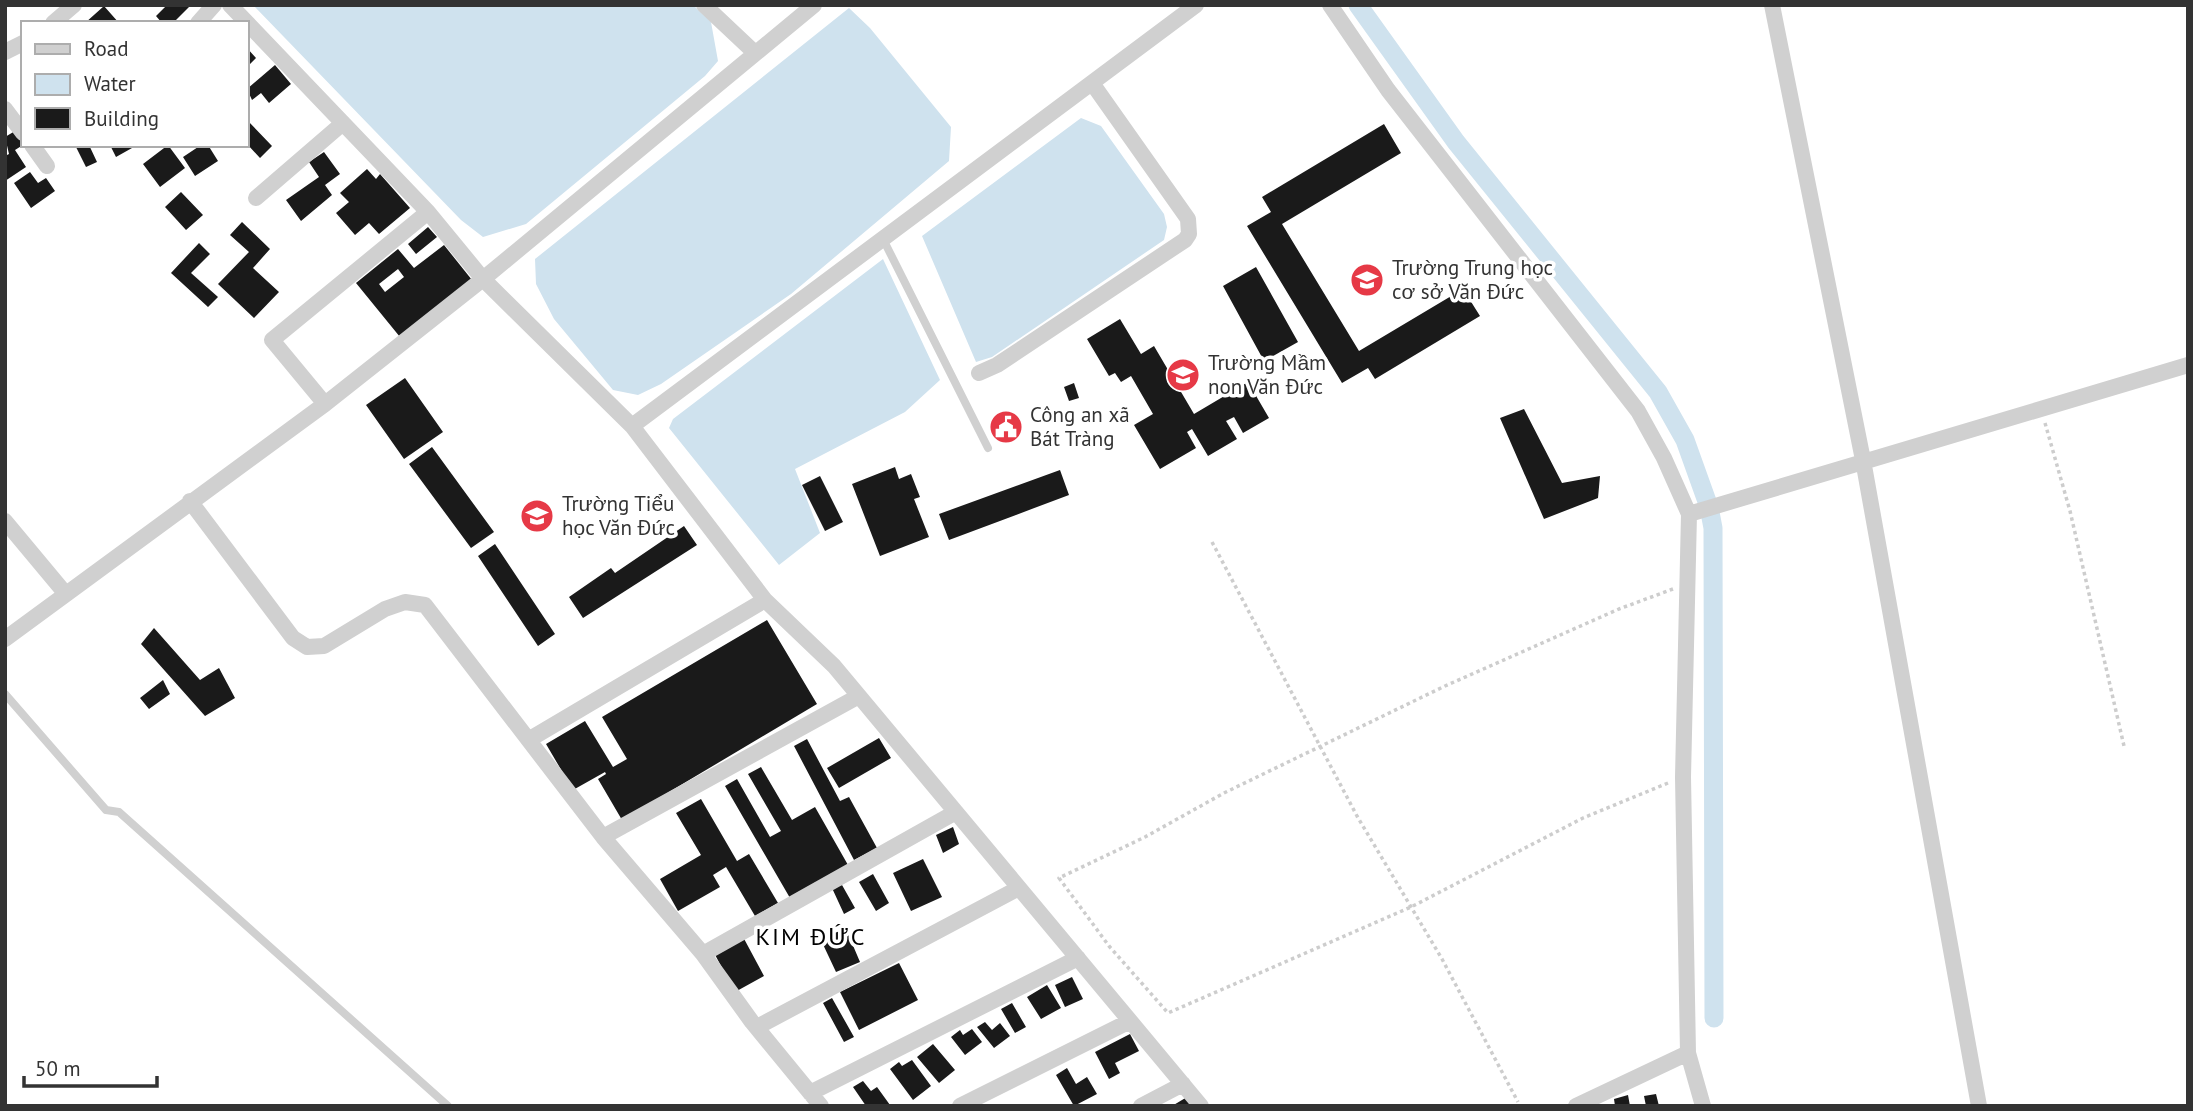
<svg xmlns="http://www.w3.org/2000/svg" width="2193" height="1111" viewBox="0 0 2193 1111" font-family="'PT Sans',sans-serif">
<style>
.water{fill:#cfe2ee}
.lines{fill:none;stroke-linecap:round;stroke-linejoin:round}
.canal{stroke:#cfe2ee;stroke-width:19}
.building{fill:#1a1a1a;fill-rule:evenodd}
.path{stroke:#cdcdcd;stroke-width:3.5;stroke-dasharray:3.5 3.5;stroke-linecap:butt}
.service{stroke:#d0d0d0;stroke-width:8}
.minor{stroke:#d0d0d0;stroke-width:16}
.labels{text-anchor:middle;stroke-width:7;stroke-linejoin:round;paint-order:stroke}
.poi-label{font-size:21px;fill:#333;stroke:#fff;text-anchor:start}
.quarter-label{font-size:24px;letter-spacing:2px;fill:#000;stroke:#fff}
</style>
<rect width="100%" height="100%" fill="#fff"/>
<path class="water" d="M253,5H693L711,22L718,61L705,76L526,224L483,237L461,220Z
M849,8L870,28L951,127L949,161L791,294L661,384L638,395L613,390L554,319L536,284L535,259Z
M1081,118L1101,126L1164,214L1167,227L1164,240L992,357L976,362L922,236Z
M883,259L940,380L905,412L795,469L820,533L779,565L669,428L673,419Z"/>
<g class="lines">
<path class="canal" d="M1358,5L1456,142L1658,392L1685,440L1709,507L1713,528L1714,1018"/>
</g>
<path class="building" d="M167,5H191L173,23H162L156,16Z
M104,6L119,23H85Z
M247,48L256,58L247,67Z
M275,65L291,84L269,103L261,93L252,100L247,89Z
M249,122L272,146L260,158L247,144Z
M1384,124L1401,153L1282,224L1359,351L1463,289L1480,316L1375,379L1368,368L1342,383L1247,226L1271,212L1262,197Z
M15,131L23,145L15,150L26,167L5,181V156L9,154L5,137Z
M75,145H89L97,162L86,167Z
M110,145H131L132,148L116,157Z
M168,145L185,168L160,187L143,164Z
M201,145H208L218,161L195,176L183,157Z
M324,152L340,174L325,185L332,195L301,221L286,200L319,177L309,162Z
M367,169L376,179L380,174L410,208L379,234L369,223L355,235L336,213L349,202L340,193Z
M30,172L38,183L46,178L55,191L31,208L14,183Z
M181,192L203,215L186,230L165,207Z
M242,222L270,249L253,268L279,292L254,318L218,284L249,252L230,235Z
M428,227L437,237L416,254L408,244Z
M199,243L210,254L191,273L218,297L208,307L171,273Z
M444,245L472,280L400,337L356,283L398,249L414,268ZM398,269L404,277L385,292L379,284Z
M1256,267L1298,342L1264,361L1223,286Z
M1120,319L1141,354L1154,346L1194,414L1248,382L1269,418L1243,433L1234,417L1226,421L1237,439L1208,456L1192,429L1187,432L1196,448L1160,469L1134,425L1153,414L1131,376L1121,382L1115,373L1109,376L1087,339Z
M405,378L443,432L404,459L366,405Z
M1074,383L1079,398L1069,401L1064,387Z
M1524,409L1562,483L1600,476L1598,498L1544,519L1500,418Z
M432,447L494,532L471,548L409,464Z
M895,467L899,479L911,474L920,497L914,499L929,537L880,556L852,484Z
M1060,470L1069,495L949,540L939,514Z
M820,476L843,522L825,531L802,485Z
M684,526L697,545L583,618L569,597L611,568L615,573Z
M495,544L555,634L538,646L478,556Z
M767,620L817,704L622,820L598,779L606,774L605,772L573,790L546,744L585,721L613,767L627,759L602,717Z
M154,628L200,680L219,668L235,698L205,716L141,644Z
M163,680L170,694L149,709L140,698Z
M879,738L891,758L839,788L827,768Z
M807,739L840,801L849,797L877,848L854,860L794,746Z
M761,767L792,820L815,807L848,865L790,898L725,786L737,779L770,837L781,831L748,774Z
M701,799L737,861L749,854L778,903L755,916L726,867L713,875L720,887L678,911L660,879L701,855L676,813Z
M953,827L959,844L943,853L936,835Z
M923,859L942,897L911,911L893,873Z
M873,874L889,903L876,911L859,882Z
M842,885L855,908L844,914L832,888Z
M846,929L860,962L836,972L820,938Z
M742,935L764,976L735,992L713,951Z
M899,963L918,1000L859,1030L840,992Z
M1072,977L1083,999L1065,1007L1055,985Z
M1047,985L1061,1008L1041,1019L1027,997Z
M832,998L854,1037L844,1042L823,1003Z
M1012,1003L1026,1027L1015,1033L1001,1009Z
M985,1022L992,1030L1000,1023L1010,1036L994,1048L977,1027Z
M972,1029L982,1042L965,1055L951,1037L960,1030L963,1035Z
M1130,1034L1139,1051L1115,1063L1120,1073L1109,1079L1095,1052Z
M933,1044L955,1070L939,1083L917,1057Z
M912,1060L931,1086L913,1100L890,1069L899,1062L902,1066Z
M1067,1068L1076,1084L1087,1077L1097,1094L1074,1106L1056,1075Z
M863,1081L871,1091L877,1087L890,1105L866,1106L853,1087Z
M1656,1094L1659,1106H1646L1644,1096Z
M1628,1095L1630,1106H1615L1614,1099Z
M1187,1097L1192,1106H1172Z"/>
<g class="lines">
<path class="path" d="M2045,423L2070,511L2124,746
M1212,542L1357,816L1442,959L1518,1102
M1668,783L1583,818L1411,907L1168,1013L1109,946L1059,878L1145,837L1224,793L1445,686L1619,609L1673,589"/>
<path class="service" d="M883,239L988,448
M5,694L106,810L119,812L448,1106"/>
<path class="minor" d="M230,5L428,212L483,279L632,426L765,600L834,666L1201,1106
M704,5L754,52
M1330,5L1388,90L1638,411L1664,458L1689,514L1683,777L1688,1053L1703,1106
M1772,5L1863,460L1979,1106
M53,23L74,5
M198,23L214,5
M5,52L23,43
M5,109L23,133
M32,145L47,166
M256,198L343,123
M979,373L997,365L1185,240L1189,234L1188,219L1092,83
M325,404L272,340L428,212
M632,426L1196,5
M190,501L293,638L307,647L324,646L385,609L405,602L425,605L603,837L703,954L752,1022L821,1106
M1689,514L2188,365
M5,521L65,593
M5,639L325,404L483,279L814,5
M530,739L765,600
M603,837L859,696
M703,954L956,812
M757,1027L1019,888
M810,1093L1078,958
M960,1106L1130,1021
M1141,1106L1183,1084
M1576,1106L1688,1053"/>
</g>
<defs>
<symbol id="school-disc" viewBox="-11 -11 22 22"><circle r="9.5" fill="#e63946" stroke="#fff"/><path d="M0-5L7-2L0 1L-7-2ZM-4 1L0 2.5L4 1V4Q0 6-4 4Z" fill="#fff"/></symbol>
<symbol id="civic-disc" viewBox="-11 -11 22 22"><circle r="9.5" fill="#e63946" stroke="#fff"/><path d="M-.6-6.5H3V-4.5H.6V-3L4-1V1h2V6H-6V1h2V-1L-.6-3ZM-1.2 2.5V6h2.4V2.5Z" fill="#fff"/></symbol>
</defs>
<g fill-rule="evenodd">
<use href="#school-disc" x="1348" y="261" width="38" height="38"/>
<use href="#school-disc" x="1164" y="356" width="38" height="38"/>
<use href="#civic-disc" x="987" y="408" width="38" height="38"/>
<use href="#school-disc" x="518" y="497" width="38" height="38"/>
</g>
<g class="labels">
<g class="poi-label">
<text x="1392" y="275">Trường Trung học<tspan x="1392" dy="24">cơ sở Văn Đức</tspan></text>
<text x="1208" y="370">Trường Mầm<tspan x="1208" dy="24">non Văn Đức</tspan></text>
<text x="1030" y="422">Công an xã<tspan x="1030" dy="24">Bát Tràng</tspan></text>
<text x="562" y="511">Trường Tiểu<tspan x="562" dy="24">học Văn Đức</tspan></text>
</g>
<g class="quarter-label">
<text x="811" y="945">KIM ĐỨC</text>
</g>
</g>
<rect width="2193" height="1111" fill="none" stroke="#333333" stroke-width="14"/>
<rect x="21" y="21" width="228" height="126" fill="#ffffff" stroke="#adadad" stroke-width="2"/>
<rect x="35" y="44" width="35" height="10" fill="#d0d0d0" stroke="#adadad" stroke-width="2"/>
<text x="84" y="56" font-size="21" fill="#333333">Road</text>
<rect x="35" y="74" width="35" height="21" fill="#cfe2ee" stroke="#adadad" stroke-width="2"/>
<text x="84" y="91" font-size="21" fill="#333333">Water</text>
<rect x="35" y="108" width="35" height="21" fill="#1a1a1a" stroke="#adadad" stroke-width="2"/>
<text x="84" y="126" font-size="21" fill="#333333">Building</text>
<path d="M24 1076v10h133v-10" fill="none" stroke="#333333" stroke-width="3.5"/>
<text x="35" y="1076" font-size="21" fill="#333333" stroke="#ffffff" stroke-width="5" paint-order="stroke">50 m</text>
</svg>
